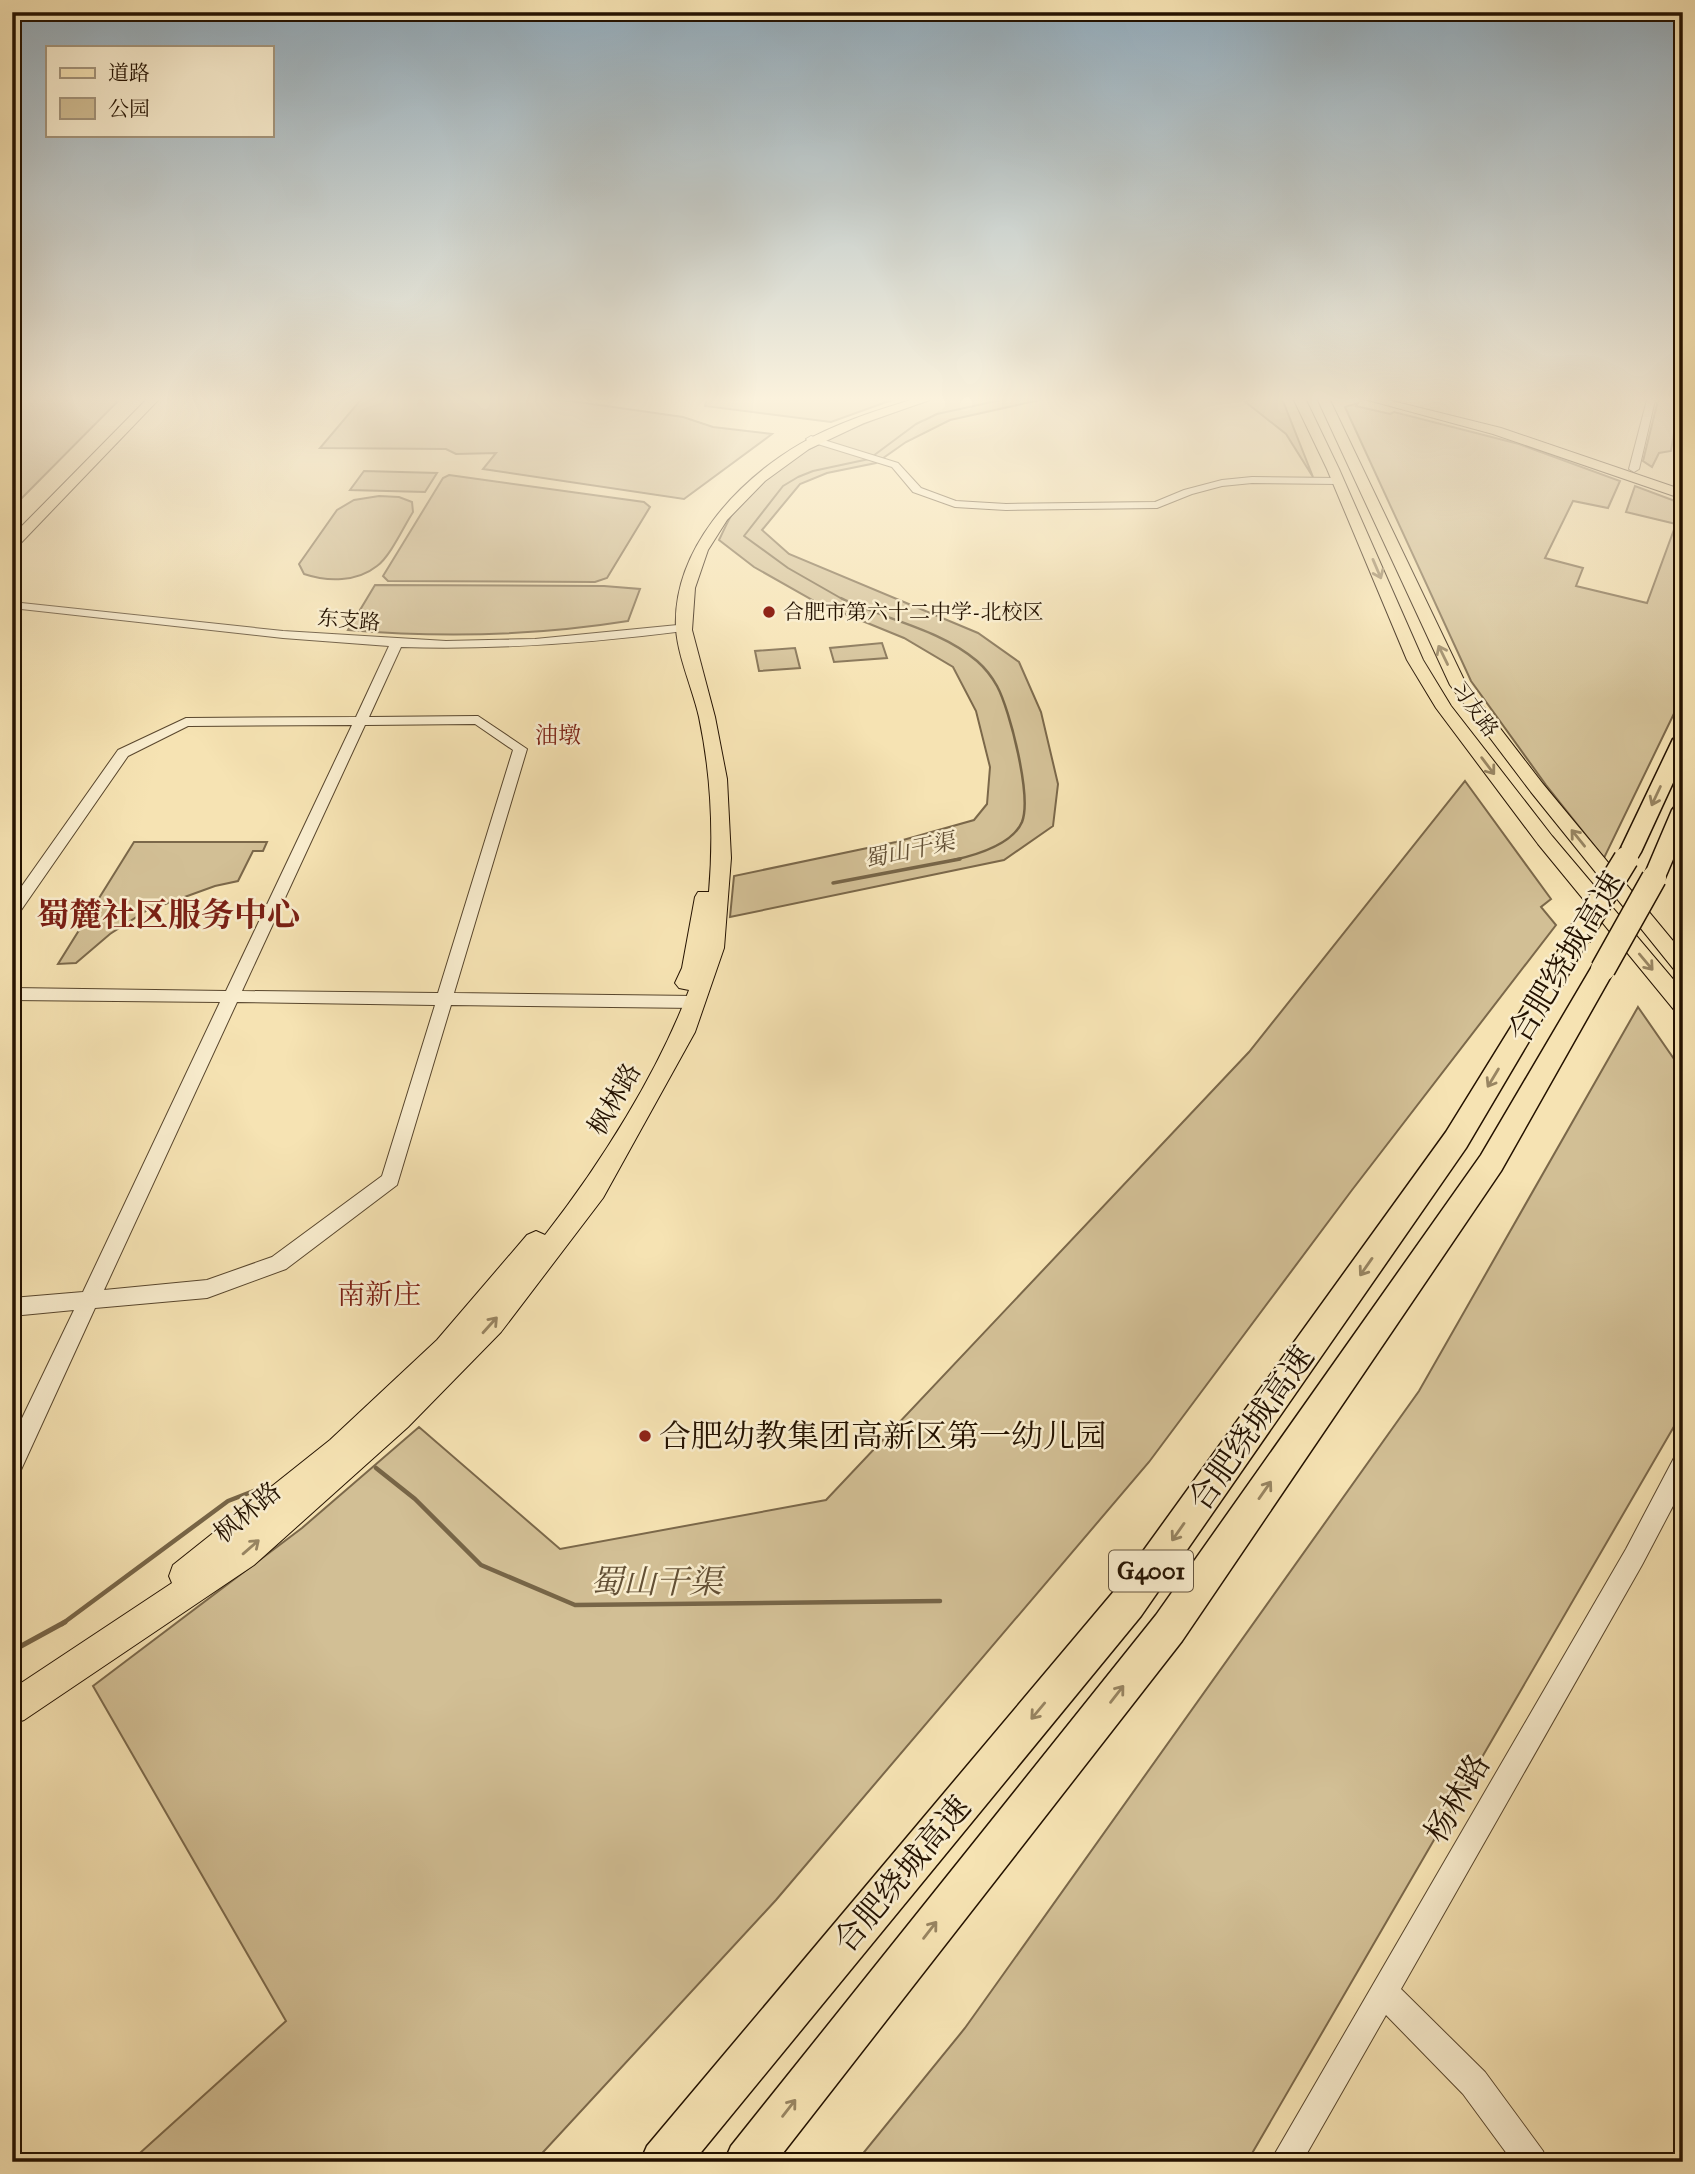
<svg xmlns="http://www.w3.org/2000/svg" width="1695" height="2174" viewBox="0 0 1695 2174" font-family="'IM FELL Great Primer','Noto Serif SC',serif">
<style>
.green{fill:#d2bf95;stroke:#7b684a;stroke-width:2}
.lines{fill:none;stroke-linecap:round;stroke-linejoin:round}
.stream-far4{stroke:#776547;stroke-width:2}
.stream-far3{stroke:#776547;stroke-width:2.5}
.stream-far2{stroke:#776547;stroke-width:3.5}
.stream-far1{stroke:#776547;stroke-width:4.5}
.stream{stroke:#776547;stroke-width:5}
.minor-casing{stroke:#58462d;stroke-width:2}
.major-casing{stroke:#241200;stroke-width:2}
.highway-casing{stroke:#241200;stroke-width:3}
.minor{fill:#f9edce;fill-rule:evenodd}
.major{fill:#f6e3b3;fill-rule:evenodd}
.highway{fill:#f6e3b3;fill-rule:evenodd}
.highway-bridge-far1-casing{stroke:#241200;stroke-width:21;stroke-linecap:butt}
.highway-bridge-casing{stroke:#241200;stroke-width:27;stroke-linecap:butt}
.highway-bridge-far1{stroke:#f6e3b3;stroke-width:19}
.highway-bridge{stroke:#f6e3b3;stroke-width:24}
.oneway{stroke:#988562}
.poi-dot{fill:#8f2418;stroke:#f9edce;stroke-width:2.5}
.labels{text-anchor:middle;stroke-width:5;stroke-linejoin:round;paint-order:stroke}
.far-poi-label{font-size:21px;fill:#241200;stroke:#f9edce;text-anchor:start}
.far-street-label{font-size:21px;fill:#241200;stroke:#f9edce}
.far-neighbourhood-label{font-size:23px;fill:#7a1f14;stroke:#f9edce}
.far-water-label{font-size:23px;font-style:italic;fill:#635035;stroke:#f9edce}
.shield{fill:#f9edce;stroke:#64543e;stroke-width:2}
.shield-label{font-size:24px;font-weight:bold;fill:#241200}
.street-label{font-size:26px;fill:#241200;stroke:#f9edce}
.neighbourhood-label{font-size:28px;fill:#7a1f14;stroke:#f9edce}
.near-street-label{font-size:32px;fill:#241200;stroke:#f9edce}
.near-poi-label{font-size:32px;fill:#241200;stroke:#f9edce;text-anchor:start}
.district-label{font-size:33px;font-weight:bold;fill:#7a1f14;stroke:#f9edce}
.near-water-label{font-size:33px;font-style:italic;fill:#635035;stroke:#f9edce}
</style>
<rect width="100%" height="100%" fill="#f6e3b3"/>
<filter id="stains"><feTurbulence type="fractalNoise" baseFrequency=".00286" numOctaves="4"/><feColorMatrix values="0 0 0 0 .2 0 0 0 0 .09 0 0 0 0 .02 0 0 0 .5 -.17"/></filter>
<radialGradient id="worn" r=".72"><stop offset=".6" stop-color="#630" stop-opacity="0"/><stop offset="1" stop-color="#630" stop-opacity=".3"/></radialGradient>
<path class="green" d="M12,396H123L12,508Z
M364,396H536L683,417L713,427L772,434L684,499L483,469L496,453L456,454L446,449L320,448Z
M707,396H903L831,422L705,406Z
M942,396H1058L950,420L906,442L876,463L827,473L800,484L762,530L789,554L978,633L1019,662L1041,712L1058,784L1053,826L1004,860L730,917L734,876L896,842L974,820L987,804L990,767L976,711L953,667L904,638L816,602L754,567L719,540C724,530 728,520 734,511C777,449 875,419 942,396Z
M1238,396H1281L1313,477L1286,434Z
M1659,396H1680L1671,451L1659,453L1652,467L1643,461Z
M1358,403L1356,406L1390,414L1394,412L1519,444L1620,481L1608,508L1573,501L1545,558L1583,568L1576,586L1647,603L1676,524L1626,512L1635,486L1683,504V695L1604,858L1546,785L1471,681L1345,407Z
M364,471L437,473L425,492L350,490Z
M449,475L644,502L650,507L607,578L595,582L388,581L383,576L443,478Z
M379,496L399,497L412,502L413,512C404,526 390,557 377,566C357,582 328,582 304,574L299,564L337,510L354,500Z
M375,585L604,586L640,589L628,621C534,636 442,638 348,630Z
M882,643L887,658L834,662L830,648Z
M795,648L800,668L759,671L755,651Z
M1465,781L1551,899L1541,907L1556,925L1352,1190L1149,1462L776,1900L534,2162H130L286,2021L93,1686L302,1528L419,1427L560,1549L826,1500L1249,1052Z
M134,842H267L263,851H253L238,881L215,886L146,911L110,934L76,963L58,964Z
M1638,1007L1683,1072V1411L1247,2162H856L965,2028L1419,1391Z"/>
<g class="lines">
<path class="stream-far4" d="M844,600L788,568L744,536L783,486L798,477L813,471L869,459L916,424L937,414L1019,396"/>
<path class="stream-far3" d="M841,598C885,620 938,628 977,661C985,668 992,677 997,686C1010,710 1032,797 1022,822C1012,845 976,855 954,860"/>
<path class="stream-far2" d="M833,883L960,859"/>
<path class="stream-far1" d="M376,1468L415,1499L481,1565L575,1605L940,1601
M62,1624L228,1501L259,1489"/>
<path class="stream" d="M12,1651L65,1622"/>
<defs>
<path id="minor" d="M1648,396H1656L1639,469L1634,472L1629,469Z
M811,436L898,463L921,488L956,501L1006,504L1155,502L1184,490L1222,480L1252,477L1338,478L1343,481L1338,484L1252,483L1222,486L1192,494L1157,508L1006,510L955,507L913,492L892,467L808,441L806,439Z
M12,602L283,631L446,641L535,639L688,624V630L684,631C590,643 497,650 401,647L369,717L478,716L527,749L454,993L695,996L703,1002L695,1008L451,1005L397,1185L286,1269L207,1298L95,1308L20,1472L12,1475V1439L74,1310L12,1316V1298L83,1292L220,1002L12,1000V988L226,991L352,725L188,726L128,756L17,916L12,917V900L118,750L186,718L356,717L389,646L283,638L12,608ZM475,724L513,750L438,993L242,991L365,725ZM237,1002L435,1005L382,1176L272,1257L207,1280L104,1290Z
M1683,1453V1487L1642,1565L1401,1989L1485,2072L1543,2151L1547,2162H1513L1463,2094L1386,2015L1302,2162H1270L1626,1549L1675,1456Z"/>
<path id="major" d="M150,396H162L17,547L12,548V536Z
M924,396H941L864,423L809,449L765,481L727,520L708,550L695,588L692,630L715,717L727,779L731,858L724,948L695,1032L603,1198L501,1332L408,1427L254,1565L24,1720L12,1724V1689L172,1583L169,1576L173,1565L330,1440L437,1340L527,1235L536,1231L545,1235C600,1165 658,1073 689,990L679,988L675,983L682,968L695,897L698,892H709C714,833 711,774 699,717C693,690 678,657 676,629C672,550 737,481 800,444C839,421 882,409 924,396Z
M1292,396H1304L1339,469L1423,660L1451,706L1552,836L1683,991V1014L1675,1011L1538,844L1436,708L1407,660L1327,469Z
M1316,396H1328L1466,684L1543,784L1683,953V974L1676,972L1531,792L1450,685Z
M1353,396H1372L1501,428L1683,490V499L1493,434Z"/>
<path id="highway" d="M1683,733V761L1641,852L1638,857H1622L1619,852L1673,739Z
M1683,804V836L1665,878L1662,883L1654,885L1646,883L1643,878L1672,810L1676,805Z
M1579,928L1587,930L1591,936L1466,1148L1141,1616L693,2162H640L647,2146L1115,1590L1446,1132L1571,930Z
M1603,961L1612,963L1615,969L1501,1171L1182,1641L776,2162H724L731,2146L1156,1615L1481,1155L1594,963Z"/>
</defs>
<use href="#minor" class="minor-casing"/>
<use href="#major" class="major-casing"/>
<use href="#highway" class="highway-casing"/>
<use href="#minor" class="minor"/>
<use href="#major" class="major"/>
<use href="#highway" class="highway"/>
<defs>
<path id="highway-bridge-far1" d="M1625,860L1630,852"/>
<path id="highway-bridge" d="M1579,936L1626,859
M1603,969L1654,878"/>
</defs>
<use href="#highway-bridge-far1" class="highway-bridge-far1-casing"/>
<use href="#highway-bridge" class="highway-bridge-casing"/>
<use href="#highway-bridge-far1" class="highway-bridge-far1"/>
<use href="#highway-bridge" class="highway-bridge"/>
</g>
<defs><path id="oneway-shaft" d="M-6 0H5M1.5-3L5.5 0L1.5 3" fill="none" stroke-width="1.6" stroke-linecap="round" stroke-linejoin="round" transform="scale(1.75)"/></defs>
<g class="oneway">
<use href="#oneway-shaft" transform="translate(1377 569) rotate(67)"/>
<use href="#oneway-shaft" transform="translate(1443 655) rotate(-116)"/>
<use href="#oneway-shaft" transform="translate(1488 766) rotate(53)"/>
<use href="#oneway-shaft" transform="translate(1656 796) rotate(115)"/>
<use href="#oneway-shaft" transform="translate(1578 838) rotate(-129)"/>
<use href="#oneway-shaft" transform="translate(1646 962) rotate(50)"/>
<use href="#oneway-shaft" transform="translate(1493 1078) rotate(121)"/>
<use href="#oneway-shaft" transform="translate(1366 1267) rotate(125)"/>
<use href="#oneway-shaft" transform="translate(490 1325) rotate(-48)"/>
<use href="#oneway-shaft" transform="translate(1265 1490) rotate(-55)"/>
<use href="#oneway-shaft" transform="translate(1178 1532) rotate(125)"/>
<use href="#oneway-shaft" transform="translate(251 1547) rotate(-41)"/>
<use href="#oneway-shaft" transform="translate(1117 1694) rotate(-52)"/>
<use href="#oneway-shaft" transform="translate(1038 1711) rotate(130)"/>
<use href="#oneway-shaft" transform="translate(930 1930) rotate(-52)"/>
<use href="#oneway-shaft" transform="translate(789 2108) rotate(-52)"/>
</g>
<linearGradient id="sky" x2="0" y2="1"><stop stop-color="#91aaba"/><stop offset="0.57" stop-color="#fbf2dd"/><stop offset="1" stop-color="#fbf2dd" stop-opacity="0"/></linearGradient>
<rect width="1695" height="700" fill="url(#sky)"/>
<g class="poi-dot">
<circle cx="769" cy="612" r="7"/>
<circle cx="645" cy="1436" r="7"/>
</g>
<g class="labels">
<g class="far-poi-label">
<text x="783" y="619">合肥市第六十二中学-北校区</text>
</g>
<g class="far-street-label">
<text transform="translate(349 620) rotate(5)" y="7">东支路</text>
<text transform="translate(1475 709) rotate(54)" y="7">习友路</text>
</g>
<g class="far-neighbourhood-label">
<text x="558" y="743">油墩</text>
</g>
<g class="far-water-label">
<text transform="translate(909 850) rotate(-12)" y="8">蜀山干渠</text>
</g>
<rect class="shield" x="1109" y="1550.5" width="84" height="41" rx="5"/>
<g class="shield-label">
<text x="1151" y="1579">G4001</text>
</g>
<g class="street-label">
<text transform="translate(614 1099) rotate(-60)" y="9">枫林路</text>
<text transform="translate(247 1512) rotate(-40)" y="9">枫林路</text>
</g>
<g class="neighbourhood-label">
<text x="379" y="1304">南新庄</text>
</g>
<g class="near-street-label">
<text transform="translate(1566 957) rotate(-59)" y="11">合肥绕城高速</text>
<text transform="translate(1251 1428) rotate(-55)" y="11">合肥绕城高速</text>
<text transform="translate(1457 1798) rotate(-60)" y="11">杨林路</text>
<text transform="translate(902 1874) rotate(-50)" y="11">合肥绕城高速</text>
</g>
<g class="near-poi-label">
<text x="659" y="1447">合肥幼教集团高新区第一幼儿园</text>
</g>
<g class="district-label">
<text x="168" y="926">蜀麓社区服务中心</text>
</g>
<g class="near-water-label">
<text x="656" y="1593">蜀山干渠</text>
</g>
</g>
<rect width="1695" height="2174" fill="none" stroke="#f6e3b3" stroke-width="42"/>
<rect x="14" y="14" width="1667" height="2146" fill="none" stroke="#241200" stroke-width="3.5"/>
<rect x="21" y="21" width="1653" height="2132" fill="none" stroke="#241200" stroke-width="2"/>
<rect x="46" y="46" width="228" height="91" fill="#f9edce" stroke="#a4957c" stroke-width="2"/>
<rect x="60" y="68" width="35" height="10" fill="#f6e3b3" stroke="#a4957c" stroke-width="2"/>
<text x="108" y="80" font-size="21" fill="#241200">道路</text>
<rect x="60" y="98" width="35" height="21" fill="#d2bf95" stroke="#a4957c" stroke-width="2"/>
<text x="108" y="116" font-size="21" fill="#241200">公园</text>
<rect width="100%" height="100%" filter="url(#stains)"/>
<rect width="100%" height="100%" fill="url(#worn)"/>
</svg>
